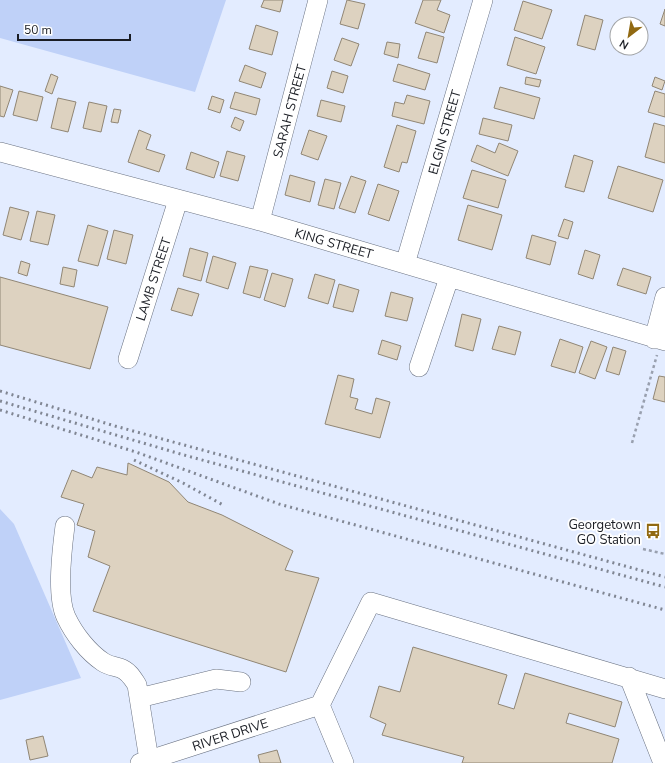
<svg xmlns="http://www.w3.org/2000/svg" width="665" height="763" viewBox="0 0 665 763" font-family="'Nunito Sans',sans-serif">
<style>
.green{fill:#bfd1f8}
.building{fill:#ddd2c0;stroke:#908675}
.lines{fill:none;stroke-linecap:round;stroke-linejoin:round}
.minor-casing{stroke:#6a7282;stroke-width:20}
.path{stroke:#99a0af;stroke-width:2.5;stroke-dasharray:3 3;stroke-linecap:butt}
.minor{stroke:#fff;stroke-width:19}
.rail{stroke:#808693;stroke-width:3;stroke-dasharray:2 4;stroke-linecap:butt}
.labels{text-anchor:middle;stroke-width:3.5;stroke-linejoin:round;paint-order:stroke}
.street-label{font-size:13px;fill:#1a1d24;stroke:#fff}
.poi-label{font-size:13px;fill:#1a1d24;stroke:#fff;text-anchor:end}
</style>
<rect width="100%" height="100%" fill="#e3ecff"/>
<path class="green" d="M0,0H226L195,92L0,38Z
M0,509L14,524L81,678L0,700Z"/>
<path class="building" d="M264,0H283L280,12L261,7Z
M347,0L365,4L358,29L340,24Z
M423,0H441L437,10L450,15L444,33L415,23Z
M523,1L552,10L542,39L514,30Z
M665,9V26L660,24Z
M585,15L603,20L595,50L577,45Z
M256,25L278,32L272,55L249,49Z
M426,32L444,37L437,63L418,58Z
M515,37L545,47L536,74L507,65Z
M342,38L359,44L351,66L334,60Z
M387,42L400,44L398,58L384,54Z
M398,64L430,74L425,90L393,81Z
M245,65L266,73L261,88L239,81Z
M332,71L348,76L343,93L327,88Z
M51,74L58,77L52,94L45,91Z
M526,77L541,80L539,87L525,84Z
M655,77L665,81L662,90L652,86Z
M0,86L13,90L4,117L0,116Z
M500,87L540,98L534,119L494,108Z
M19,91L43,97L37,121L13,115Z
M655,91L665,94V117L648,112Z
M235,92L260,99L256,115L230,108Z
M407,95L430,101L424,124L392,116L395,102L404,104Z
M212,96L224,100L220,113L208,109Z
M58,98L76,102L68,132L51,128Z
M321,100L345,106L341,122L317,116Z
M89,102L107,106L101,132L83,128Z
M114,109L121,110L118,123L111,122Z
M235,117L244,121L240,131L231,127Z
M483,118L512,125L508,141L479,134Z
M654,123L665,126V163L645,157Z
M397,125L416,131L407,163L402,162L399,172L384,167Z
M139,130L151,135L146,149L165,155L159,172L128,162Z
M309,130L327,136L318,160L301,154Z
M499,143L518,151L508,176L471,161L477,145L495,153Z
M227,151L245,156L238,181L220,176Z
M191,152L219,162L214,178L186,169Z
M574,155L593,161L584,192L565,187Z
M618,166L663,180L653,212L608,198Z
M472,170L506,180L498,208L463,198Z
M290,175L315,182L310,202L285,195Z
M351,176L366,181L355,213L339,208Z
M325,179L341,183L334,209L318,205Z
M378,184L399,191L389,221L368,214Z
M468,205L502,215L492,250L458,240Z
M10,207L29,212L21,240L3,235Z
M37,211L55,215L48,245L30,241Z
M564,219L573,222L568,239L558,236Z
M88,225L108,231L98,266L78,261Z
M114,230L133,235L126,264L107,259Z
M532,235L556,242L550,265L526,258Z
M190,248L208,253L201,281L183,276Z
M585,250L600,255L593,279L578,274Z
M213,256L236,263L228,289L206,282Z
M21,261L30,264L27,276L18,273Z
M250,266L268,270L260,298L243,293Z
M63,267L77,270L74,287L60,284Z
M623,268L651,277L646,294L617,285Z
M272,273L293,279L285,307L264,300Z
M315,274L335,280L328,304L308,298Z
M0,277L108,307L90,369L0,345Z
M339,284L359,290L353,312L333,307Z
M178,288L199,294L192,316L171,310Z
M391,292L413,298L407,321L385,316Z
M462,314L481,319L473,351L455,346Z
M499,326L521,332L515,355L492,349Z
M560,339L583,347L575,373L551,366Z
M382,340L401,346L397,360L378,354Z
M591,341L607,347L595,379L579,373Z
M613,347L626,351L619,375L606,371Z
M338,375L354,379L350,397L358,399L355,409L372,414L376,398L390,402L380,438L325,424Z
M659,376L665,377V402L653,399Z
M128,463L169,482L188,502L222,515L293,551L285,570L319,578L286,672L93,611L110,566L88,557L95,531L77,525L84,504L61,497L72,470L92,478L97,467L127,475Z
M413,647L507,675L498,704L514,709L525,673L622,702L615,727L569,713L566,723L619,739L612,763H462L464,757L382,735L386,724L370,717L379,686L400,692Z
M43,736L48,756L30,760L26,740Z
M277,750L281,763H260L258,755Z"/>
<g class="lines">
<defs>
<path id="minor" d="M0,152L260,221L665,341
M260,221L318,0
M405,264L483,0
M654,339L665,297
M128,359L178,200
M419,367L449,278
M65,526C62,549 56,596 66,617C74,634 88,652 103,662C109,666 114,666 120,668C129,671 133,679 137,685L149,760
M629,677L663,763
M139,698L216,679L241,682
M140,763L320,705
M344,763L320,705L371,602L665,689"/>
</defs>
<use href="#minor" class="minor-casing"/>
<path class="path" d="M632,443L657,355
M643,549L665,554"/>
<use href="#minor" class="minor"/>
<path class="rail" d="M0,391L115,426L665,577
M0,401L184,455L665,587
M0,410L136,452L279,504L665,610
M134,460L183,483L225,506"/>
</g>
<defs>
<symbol id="bus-bare" viewBox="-9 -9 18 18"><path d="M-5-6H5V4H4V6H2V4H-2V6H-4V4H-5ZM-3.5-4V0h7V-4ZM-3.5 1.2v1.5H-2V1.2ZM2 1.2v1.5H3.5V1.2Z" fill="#916911" stroke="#fff" stroke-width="2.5" paint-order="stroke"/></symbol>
</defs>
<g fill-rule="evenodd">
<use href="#bus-bare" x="642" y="520" width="22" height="22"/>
</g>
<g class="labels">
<g class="street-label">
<text transform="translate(289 111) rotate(-75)" y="5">SARAH STREET</text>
<text transform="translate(444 132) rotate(-74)" y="5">ELGIN STREET</text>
<text transform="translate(334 243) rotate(16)" y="5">KING STREET</text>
<text transform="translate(153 279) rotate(-72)" y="5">LAMB STREET</text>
<text transform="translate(230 734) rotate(-18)" y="5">RIVER DRIVE</text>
</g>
<g class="poi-label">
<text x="641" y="529">Georgetown<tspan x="641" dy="15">GO Station</tspan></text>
</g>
</g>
<g transform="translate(629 36) rotate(211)"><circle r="19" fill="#ffffff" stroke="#a3a5a7"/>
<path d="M0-3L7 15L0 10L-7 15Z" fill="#916911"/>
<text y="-6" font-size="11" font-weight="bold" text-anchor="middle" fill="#1a1d24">N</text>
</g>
<path d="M18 34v6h112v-6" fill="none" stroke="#1a1d24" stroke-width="2"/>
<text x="24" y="34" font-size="12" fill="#1a1d24" stroke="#ffffff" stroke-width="3" paint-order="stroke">50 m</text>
</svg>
